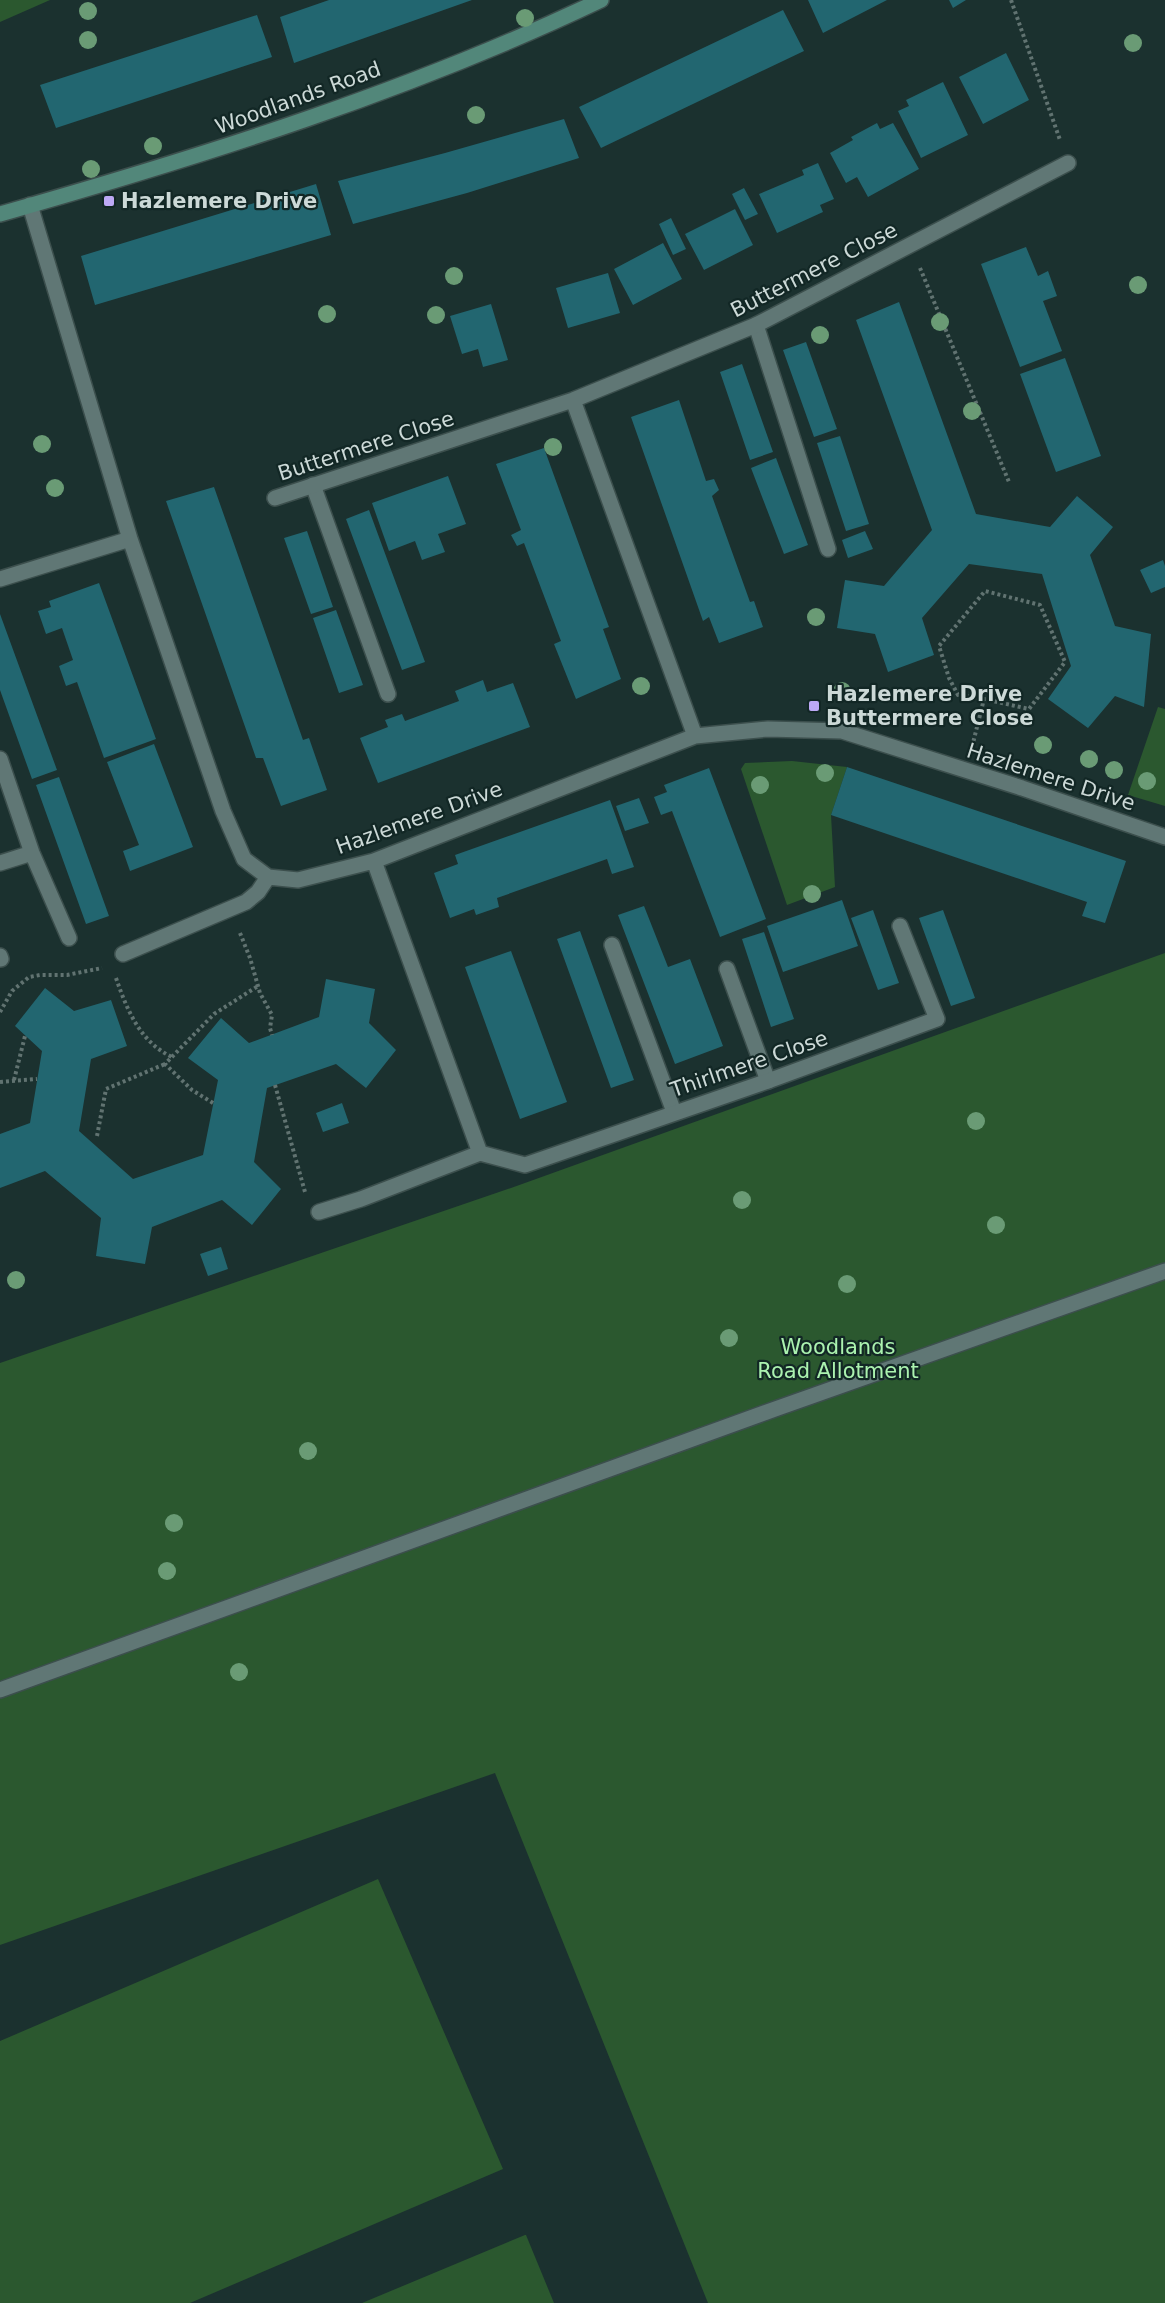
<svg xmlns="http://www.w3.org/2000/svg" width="1165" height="2303" viewBox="0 0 1165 2303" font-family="'DejaVu Sans',sans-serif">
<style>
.green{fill:#2b582f}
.building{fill:#226670}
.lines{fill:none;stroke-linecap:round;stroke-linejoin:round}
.lane-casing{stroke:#3c4f4d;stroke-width:18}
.street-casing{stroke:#3c4f4d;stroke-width:18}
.secondary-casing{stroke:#3c4f4d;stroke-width:18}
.path{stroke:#617371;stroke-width:4;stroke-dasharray:3 3;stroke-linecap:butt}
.lane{stroke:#607775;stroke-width:15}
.street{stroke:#607775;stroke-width:15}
.secondary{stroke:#52877a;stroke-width:15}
.tree{fill:#6a9b75}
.poi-dot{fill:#bda9f5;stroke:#122725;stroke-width:2}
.labels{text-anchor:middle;stroke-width:4.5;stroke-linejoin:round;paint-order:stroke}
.street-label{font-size:21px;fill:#ccd9d7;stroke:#122725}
.poi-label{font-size:21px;font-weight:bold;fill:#ccd9d7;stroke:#122725;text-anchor:start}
.park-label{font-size:21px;fill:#abf2af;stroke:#122725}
</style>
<rect width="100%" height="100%" fill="#1b312f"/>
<path class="green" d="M0,0H50L0,22Z
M1158,707L1165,709V806L1128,795Z
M792,761L847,767L831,815L835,887L787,905L741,769L745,763Z
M1165,953V2303H708L495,1773L0,1945V1363L511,1188Z
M378,1879L503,2169L190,2303H0V2041Z
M526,2235L554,2303H362L525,2235Z"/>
<path class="building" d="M329,0H472L294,63L280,17Z
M808,0H887L823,33Z
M949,0H966L953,8Z
M783,10L804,51L601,148L579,107Z
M257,15L272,57L56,128L40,85Z
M1006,53L1029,100L983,124L959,77Z
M943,82L968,135L921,158L898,111L909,106L906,100Z
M564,119L579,158L467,193L353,224L338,181L445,153Z
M877,123L880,129L893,123L919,169L868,197L857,177L846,183L830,153L853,140L851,137Z
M818,163L834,199L820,205L823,212L777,233L759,194L804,175L802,170Z
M316,184L331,235L95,305L81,256Z
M744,188L758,214L745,220L732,194Z
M735,209L753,245L704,270L685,234Z
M671,218L686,249L673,255L659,224Z
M663,243L682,279L633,305L614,269Z
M1026,247L1038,276L1048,271L1057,296L1043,301L1062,351L1020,367L981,264Z
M608,273L620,313L568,328L556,288Z
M899,302L976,514L1050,527L1077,496L1113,527L1090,555L1115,626L1151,634L1144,707L1115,696L1088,728L1048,699L1071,666L1042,574L969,564L922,618L934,655L888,672L875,634L837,628L845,580L884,586L932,530L856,320Z
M491,304L508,360L483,367L478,349L462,354L450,316Z
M806,342L837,429L814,437L783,350Z
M1065,358L1101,456L1056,472L1020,374Z
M742,364L773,452L750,460L720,372Z
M679,400L706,481L714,479L719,490L712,496L750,602L754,601L763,627L719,643L709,617L703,621L631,417Z
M840,436L869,524L846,531L817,443Z
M544,448L609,627L603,629L621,679L576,699L554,644L561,641L524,543L517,546L511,535L521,530L496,464Z
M776,458L808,545L784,554L751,468Z
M448,476L466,524L438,534L445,552L422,560L415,541L389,551L372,503Z
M214,487L303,740L309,738L327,790L281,806L263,758H256L166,501Z
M369,510L425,662L402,670L346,519Z
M307,531L333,607L311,614L284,538Z
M865,531L873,549L848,558L842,540Z
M1163,560L1165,566V587L1151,593L1140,570Z
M99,583L156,739L104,758L77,682L66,686L59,666L73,660L62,628L46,634L38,611L51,607L49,601Z
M336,610L363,685L339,693L313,618Z
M0,614L57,770L32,779L0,690Z
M483,680L487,692L513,683L530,727L378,783L360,738L388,727L385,720L402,714L405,721L459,701L455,691Z
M154,744L193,847L130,871L123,851L139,845L107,762Z
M847,767L1126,861L1105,923L1082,916L1087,902L831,815Z
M709,768L766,919L720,937L672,811L661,815L654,797L667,792L664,785Z
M59,777L109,916L86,924L36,785Z
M639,798L649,823L625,831L616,806Z
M610,800L634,867L612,874L607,859L497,898L499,907L476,915L474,909L450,918L434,873L458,864L455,855Z
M842,900L858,946L783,972L767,926Z
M644,906L668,967L690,959L723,1046L675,1064L618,915Z
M873,910L899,983L878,990L851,918Z
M943,910L975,998L951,1006L919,918Z
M580,931L634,1080L611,1088L557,939Z
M764,932L794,1019L771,1027L742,939Z
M511,951L567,1102L520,1119L465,967Z
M326,979L375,989L369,1023L396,1050L366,1088L336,1064L267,1088L254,1162L281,1189L252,1225L222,1200L152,1227L145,1264L96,1256L101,1218L45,1171L0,1188V1134L30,1123L42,1051L15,1026L45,988L74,1011L111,1000L127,1046L91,1059L79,1131L133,1179L203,1155L218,1080L188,1058L221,1018L249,1043L319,1017Z
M342,1103L349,1123L323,1132L316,1113Z
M221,1247L228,1269L208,1276L200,1254Z"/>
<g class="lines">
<defs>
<path id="lane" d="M756,325L828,549
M313,485L388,694
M0,759L32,853L69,938
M0,863L32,853
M612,945L674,1112
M0,956L1,959
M727,969L768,1081
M0,1690L778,1408L1165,1271"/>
<path id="street" d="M30,205L130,539L223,811L244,859L268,877L298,880L374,861L695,736L768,729L842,731L1022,788L1165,837
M573,400L695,736
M275,498L573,400L756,325L1068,163
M0,579L130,539
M374,861L480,1153
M123,954L246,902L258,892L268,877
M319,1212L361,1199L480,1153L525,1165L768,1081L937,1019L900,926"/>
<path id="secondary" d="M0,214C204,156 410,91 601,0"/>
</defs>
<use href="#lane" class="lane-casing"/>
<use href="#street" class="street-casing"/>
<use href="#secondary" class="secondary-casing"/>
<path class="path" d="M1011,0L1060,140
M920,268L1009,482
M972,747L984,699L1029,709L1065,662L1040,605L985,591L939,646L949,678L958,695L984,699
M240,933L250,958L260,993L272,1015L270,1028L272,1035
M116,978C127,1010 140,1042 172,1057
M0,1012L12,991L29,977L40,975H67L102,968
M14,1080L25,1036
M0,1082L37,1079
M275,1085L305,1192
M213,1103L192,1090L165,1064L214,1014L258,986
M97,1136L106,1089L165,1064"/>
<use href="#lane" class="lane"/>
<use href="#street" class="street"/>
<use href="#secondary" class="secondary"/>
</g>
<g class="tree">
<circle cx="88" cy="11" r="9"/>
<circle cx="525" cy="18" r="9"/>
<circle cx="88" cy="40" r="9"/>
<circle cx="1133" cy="43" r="9"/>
<circle cx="476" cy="115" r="9"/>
<circle cx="153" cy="146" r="9"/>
<circle cx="91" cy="169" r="9"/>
<circle cx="454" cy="276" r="9"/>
<circle cx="1138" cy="285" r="9"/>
<circle cx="327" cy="314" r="9"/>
<circle cx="436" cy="315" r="9"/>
<circle cx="940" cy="322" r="9"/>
<circle cx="820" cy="335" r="9"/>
<circle cx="972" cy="411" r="9"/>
<circle cx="42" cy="444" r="9"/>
<circle cx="553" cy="447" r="9"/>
<circle cx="55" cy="488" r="9"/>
<circle cx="816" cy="617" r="9"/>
<circle cx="641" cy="686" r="9"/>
<circle cx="842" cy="691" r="9"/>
<circle cx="1043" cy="745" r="9"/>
<circle cx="1089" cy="759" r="9"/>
<circle cx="1114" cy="770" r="9"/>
<circle cx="825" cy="773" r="9"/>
<circle cx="1147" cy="781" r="9"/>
<circle cx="760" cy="785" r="9"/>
<circle cx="812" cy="894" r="9"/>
<circle cx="976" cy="1121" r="9"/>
<circle cx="742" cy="1200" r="9"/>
<circle cx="996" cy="1225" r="9"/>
<circle cx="16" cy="1280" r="9"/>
<circle cx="847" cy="1284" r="9"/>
<circle cx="729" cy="1338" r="9"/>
<circle cx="308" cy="1451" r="9"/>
<circle cx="174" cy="1523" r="9"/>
<circle cx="167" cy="1571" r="9"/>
<circle cx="239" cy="1672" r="9"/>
</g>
<g class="poi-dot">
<rect x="103" y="195" width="12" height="12" rx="3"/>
<rect x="808" y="700" width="12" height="12" rx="3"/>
</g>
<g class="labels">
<g class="street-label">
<text transform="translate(298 98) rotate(-20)" y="7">Woodlands Road</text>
<text transform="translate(814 270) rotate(-27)" y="7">Buttermere Close</text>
<text transform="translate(366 446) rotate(-18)" y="7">Buttermere Close</text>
<text transform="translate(1051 777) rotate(18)" y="7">Hazlemere Drive</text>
<text transform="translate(419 818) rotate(-20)" y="7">Hazlemere Drive</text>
<text transform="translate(749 1064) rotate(-19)" y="7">Thirlmere Close</text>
</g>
<g class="poi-label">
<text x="121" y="208">Hazlemere Drive</text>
<text x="826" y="701">Hazlemere Drive<tspan x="826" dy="24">Buttermere Close</tspan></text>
</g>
<g class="park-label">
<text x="838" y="1354">Woodlands<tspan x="838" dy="24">Road Allotment</tspan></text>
</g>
</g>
</svg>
